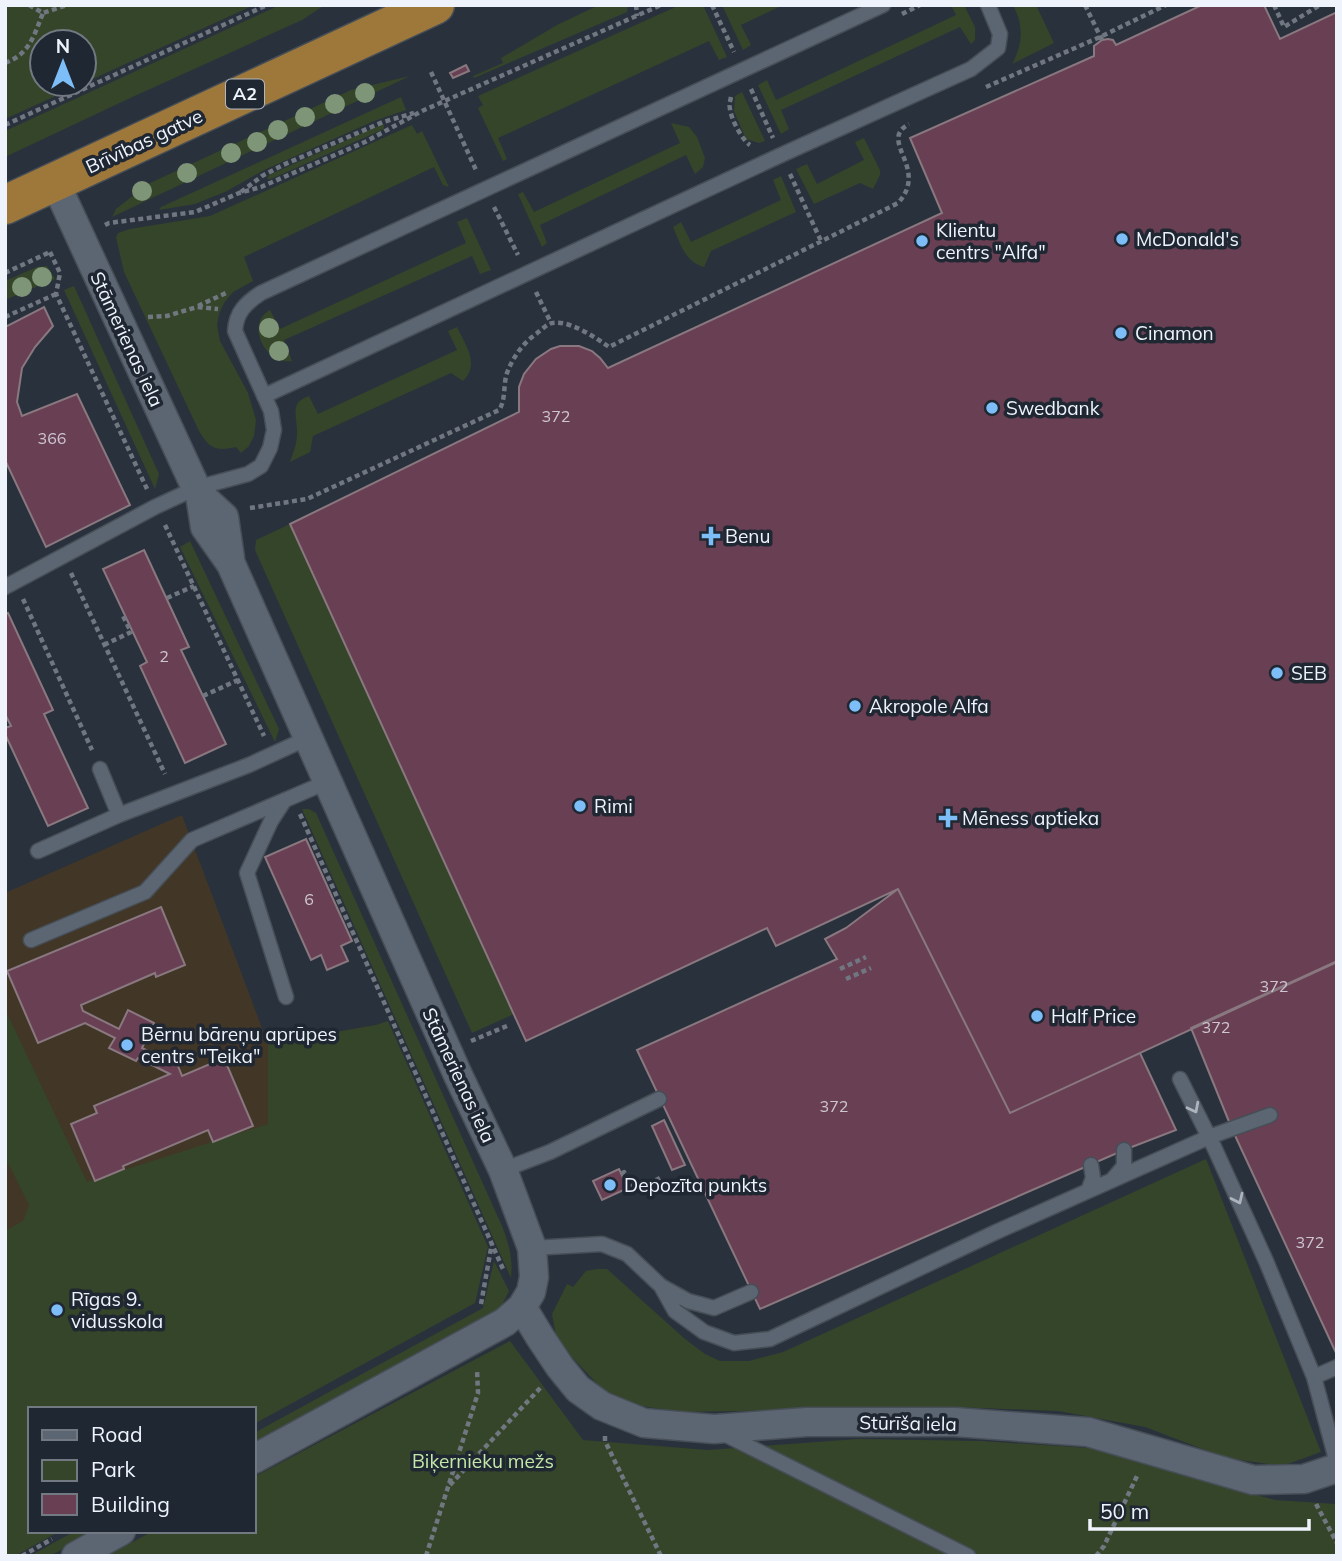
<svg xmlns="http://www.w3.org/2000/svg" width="1342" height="1561" viewBox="0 0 1342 1561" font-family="Mulish,sans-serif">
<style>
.education{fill:#423627}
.green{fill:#354529}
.building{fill:#693f53;stroke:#89787f;stroke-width:2}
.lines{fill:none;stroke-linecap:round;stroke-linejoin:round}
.service-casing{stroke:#464e57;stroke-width:17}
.minor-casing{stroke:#464e57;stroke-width:31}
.trunk-casing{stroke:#464e57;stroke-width:41}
.path{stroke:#707781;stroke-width:4.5;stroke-dasharray:5 3.5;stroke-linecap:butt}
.service{stroke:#5c6572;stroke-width:14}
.minor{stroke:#5c6572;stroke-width:28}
.trunk{stroke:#9e783a;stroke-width:38}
.tree{fill:#7e9677}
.oneway{stroke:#adb4be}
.poi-dot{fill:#7dbef9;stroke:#1f2732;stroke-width:2.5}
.labels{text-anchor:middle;stroke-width:7;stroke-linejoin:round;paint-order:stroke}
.number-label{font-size:16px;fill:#cec7d2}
.shield{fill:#1f2732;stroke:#b1b6bf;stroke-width:2}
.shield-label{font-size:18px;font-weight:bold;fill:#eff4fc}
.street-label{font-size:19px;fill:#eff4fc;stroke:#1f2732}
.poi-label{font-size:19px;fill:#eff4fc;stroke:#1f2732;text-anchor:start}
.park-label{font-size:19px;fill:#c3e8a7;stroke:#1f2732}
</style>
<rect width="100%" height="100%" fill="#29313d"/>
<path class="education" d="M182,815L268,1044L376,1025L254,1409H30L5,1496V893Z"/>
<path class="green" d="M5,5H254L84,83V42H42V84H82L5,119Z
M280,5H325L302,20L128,99L5,157V131Z
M599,5H628L627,12L474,78L473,76L503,63L501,58L557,25Z
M680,5H703L727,57L719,60L709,41L498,138L507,159L503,161L478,108L483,105L478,96Z
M722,5H783L741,25L751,45L743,50Z
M951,5H964L975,27V40L971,44L960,27L781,110L789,129L781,134L758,85L767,80L776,100L956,15Z
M1013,5H1036L1054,43L1012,64C1023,44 1024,26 1013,5Z
M410,76L112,217L116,209L148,184L351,90Z
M742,92L765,141L759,143L746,139L734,111L735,96Z
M401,97L406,110L374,121L264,170L227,191L195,204L159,210L161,207Z
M671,123L689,127L697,137L705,158L703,167L695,174L686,155L540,225L547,243L542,247L518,194L523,192L534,212L680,143Z
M383,124L384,125V129L271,179H267L269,175Z
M412,125L417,134L422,131L449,187L443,185L434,167L244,257L253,281L233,292L224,303L219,314L217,325L220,341L248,393L256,420L254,436L249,446L241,453L236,447C216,452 209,448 199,431L124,272L116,237L118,233L130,229L210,216Z
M864,138L880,170V175L873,189L860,183L814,204L796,169L807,164L817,184L864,160L855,142Z
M781,176L796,212L711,251L704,267C685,262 680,243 673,227L681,222L691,242L781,200L773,180Z
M467,218L491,270L480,274L472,256L284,340L292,361C265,365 245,324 270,310L280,329L466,243L457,222Z
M47,266L55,279L5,300V281L37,267Z
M74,286L159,474L155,489L64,290Z
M457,327C466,346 480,364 463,381L451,373L313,436L310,452L290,462C293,453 297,444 297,434C298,418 288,403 309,396L318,414L457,350L448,331Z
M290,524L514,1014L472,1033L255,550L256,540Z
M190,541L279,729L275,742L180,547Z
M302,809H309L316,813L502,1226C509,1244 513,1259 511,1278Z
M5,1009L87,1182L268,1124V1044L376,1025L388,1021L488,1247L475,1303L254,1424V1409H30V1531H60L15,1556H5V1231L23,1221L29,1205L5,1157Z
M1206,1159L1321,1452L1282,1466L1226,1458L1145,1427L1058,1411L955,1407L681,1412L635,1405L602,1389L571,1356L556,1336L552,1314L567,1284L573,1287L586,1271L597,1269H607L685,1339L705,1354L720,1361H749L783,1352Z
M494,1261L509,1291L501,1307L482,1322L254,1445V1433L483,1308Z
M510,1341L583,1440L708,1450L858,1439L981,1441L1089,1448L1275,1500L1336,1504L1337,1556H107L153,1531H254V1477Z
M75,1531H95L50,1556H30Z"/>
<path class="building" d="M1202,5H1264L1280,39L1337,12V962L1010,1113L898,889L776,946L767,928L526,1041L290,524L519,412V387L524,374L536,359L551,349L560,346H579L592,351L600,358L608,368L942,213L910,138L1094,56V46L1102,40L1108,39L1113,40L1116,45Z
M466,65L469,71L453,78L450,73Z
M44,307L53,326L35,347L22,368L17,402L22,416L77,394L130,505L46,547L5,460V327Z
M144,550L189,647L181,650L226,744L185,763L140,666L147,662L103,569Z
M8,613L53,710L44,714L88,808L48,826L5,734V728L11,726L5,714V614Z
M306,839L352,941L341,946L348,961L327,970L321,955L311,960L265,857Z
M898,889L1010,1113L1140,1053L1176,1130L1124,1150L760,1309L637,1050L837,959L825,939L846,928Z
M161,907L185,965L156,977L155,973L81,1005L83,1011L119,1029L128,1010L154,1023L142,1048L178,1066L182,1076L224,1058L253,1126L213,1142L208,1130L123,1166L124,1169L95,1181L71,1124L97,1113L94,1106L170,1074L138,1058L136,1061L109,1048L115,1038L85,1023L38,1043L7,971Z
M1337,961V1355L1232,1129L1191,1028Z
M664,1120L685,1165L672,1170L652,1126Z
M619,1169L628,1188L602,1200L593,1181Z"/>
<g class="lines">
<defs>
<path id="service" d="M264,396L781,155L971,69L998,48L1000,34L988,5
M5,587L155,507L196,488L248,474L261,466L270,448L274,430L271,411L235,331C236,312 246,303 261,293L883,5
M100,769L119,815
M284,801L271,821L247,873L286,997
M38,851L119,815L249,765L308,738
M31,940L145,892L192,840L327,782
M1180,1079L1214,1147L1266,1261L1314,1377L1337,1463
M503,1170L550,1152L659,1099
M1113,1179L1124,1166V1150
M1088,1191L1093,1178L1091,1165
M532,1248L602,1244L627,1254L661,1286L688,1301L714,1308L751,1292
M661,1286L675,1311L704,1332L734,1343L770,1339L996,1232L1209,1137L1270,1115
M1314,1377L1337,1367
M722,1433L968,1556"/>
<path id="minor" d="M55,182L196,488L200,495L224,517L230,558
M200,495L205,527L231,564L458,1075L503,1170L532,1248L534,1277L531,1292L522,1307L505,1322L254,1459
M522,1307L540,1337L560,1367L578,1389L602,1406L644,1423L714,1429L807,1422H955L1088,1432L1253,1480L1304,1479L1337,1468
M76,1556L121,1531"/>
<path id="trunk" d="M5,205L435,5"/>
</defs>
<use href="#service" class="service-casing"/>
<use href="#minor" class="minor-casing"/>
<use href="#trunk" class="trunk-casing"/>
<path class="path" d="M29,5L43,13L67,5
M636,5L637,16
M712,5L734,52
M1085,5L1102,40
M1274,5L1284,27L1320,5
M902,14L920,5
M5,63C30,54 34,35 43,13
M431,72L476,170
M986,87L1100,37L1166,5
M751,89L773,138
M731,97C730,102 729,104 730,109C731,119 742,140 750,145
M5,125L267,5
M790,174L821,241
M241,192L262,176L283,165L383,122L414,113
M494,207L518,255
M105,225L109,223L195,212L239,193L261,187L365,142L422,111L661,5
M50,252L60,273L56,294L147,489
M5,273L50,252
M536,292L551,323
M198,306L228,292
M5,317L56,294
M148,317L167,316L197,307L218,309
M250,508L307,499L499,410C506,400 503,385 507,373C513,357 523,343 536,334C540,331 545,326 549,324C566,317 596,338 609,347L898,203C930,168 877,141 909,124
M165,525L264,736
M71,573L165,774
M167,598L194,586
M23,599L92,750
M104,645L131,632L123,616
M203,696L238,680
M300,814L503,1269
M840,969L866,957
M846,979L871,968
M471,1041L507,1026
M621,1174L624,1172L633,1192L660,1178
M481,1304L492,1243
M605,1436V1441L661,1556
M450,1485L542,1386
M1316,1504L1337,1543
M22,1556L52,1539
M426,1556L478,1393L477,1369
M1096,1556L1104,1546L1137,1476"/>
<use href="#service" class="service"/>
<use href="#minor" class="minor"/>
<use href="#trunk" class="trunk"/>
</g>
<g class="tree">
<circle cx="365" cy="93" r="10"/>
<circle cx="335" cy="104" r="10"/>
<circle cx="305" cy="117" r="10"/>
<circle cx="278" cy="130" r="10"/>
<circle cx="257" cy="142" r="10"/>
<circle cx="231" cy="153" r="10"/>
<circle cx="187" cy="173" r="10"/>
<circle cx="142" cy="191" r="10"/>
<circle cx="42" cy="277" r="10"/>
<circle cx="22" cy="287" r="10"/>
<circle cx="269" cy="328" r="10"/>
<circle cx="279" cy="351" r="10"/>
</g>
<defs><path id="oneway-chevron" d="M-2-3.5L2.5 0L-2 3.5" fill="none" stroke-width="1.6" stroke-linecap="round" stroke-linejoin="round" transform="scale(1.75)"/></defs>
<g class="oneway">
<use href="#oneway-chevron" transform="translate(1194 1108) rotate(63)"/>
<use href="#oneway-chevron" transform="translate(1238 1199) rotate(65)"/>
</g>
<g class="poi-dot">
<circle cx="1122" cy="239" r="7"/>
<circle cx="922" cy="241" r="7"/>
<circle cx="1121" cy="333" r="7"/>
<circle cx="992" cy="408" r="7"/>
<path d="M707.5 525.5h7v7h7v7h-7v7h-7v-7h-7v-7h7z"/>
<circle cx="1277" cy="673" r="7"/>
<circle cx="855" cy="706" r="7"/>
<circle cx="580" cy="806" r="7"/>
<path d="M944.5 807.5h7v7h7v7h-7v7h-7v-7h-7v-7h7z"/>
<circle cx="1037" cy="1016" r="7"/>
<circle cx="127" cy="1045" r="7"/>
<circle cx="610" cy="1185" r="7"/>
<circle cx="57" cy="1310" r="7"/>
</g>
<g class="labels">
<g class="number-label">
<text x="556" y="422">372</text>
<text x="52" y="444">366</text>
<text x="164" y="662">2</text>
<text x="309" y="905">6</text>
<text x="1274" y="992">372</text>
<text x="1216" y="1033">372</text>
<text x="834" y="1112">372</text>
<text x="1310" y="1248">372</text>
</g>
<rect class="shield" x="226" y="79.5" width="38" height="29" rx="5"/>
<g class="shield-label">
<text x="245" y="100">A2</text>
</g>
<g class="street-label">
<text transform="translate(144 141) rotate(-25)" y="7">Brīvības gatve</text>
<text transform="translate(127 339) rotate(65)" y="7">Stāmerienas iela</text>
<text transform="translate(459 1075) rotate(65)" y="7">Stāmerienas iela</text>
<text transform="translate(908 1423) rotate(1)" y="7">Stūrīša iela</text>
</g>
<g class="poi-label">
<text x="936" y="237">Klientu<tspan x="936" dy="22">centrs "Alfa"</tspan></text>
<text x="1136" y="246">McDonald's</text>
<text x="1135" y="340">Cinamon</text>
<text x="1006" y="415">Swedbank</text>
<text x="725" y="543">Benu</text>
<text x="1291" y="680">SEB</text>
<text x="869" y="713">Akropole Alfa</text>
<text x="594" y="813">Rimi</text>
<text x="962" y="825">Mēness aptieka</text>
<text x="1051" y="1023">Half Price</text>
<text x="141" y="1041">Bērnu bāreņu aprūpes<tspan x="141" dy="22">centrs "Teika"</tspan></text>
<text x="624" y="1192">Depozīta punkts</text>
<text x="71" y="1306">Rīgas 9.<tspan x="71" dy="22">vidusskola</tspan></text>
</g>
<g class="park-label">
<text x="483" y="1468">Biķernieku mežs</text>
</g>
</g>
<rect width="1342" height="1561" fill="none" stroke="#eff4fc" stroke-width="14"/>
<rect x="28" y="1407" width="228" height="126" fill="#1f2732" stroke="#727983" stroke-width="2"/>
<rect x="42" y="1430" width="35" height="10" fill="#5c6572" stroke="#727983" stroke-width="2"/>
<text x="91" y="1442" font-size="21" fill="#eff4fc">Road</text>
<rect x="42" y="1460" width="35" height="21" fill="#354529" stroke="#727983" stroke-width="2"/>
<text x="91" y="1477" font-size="21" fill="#eff4fc">Park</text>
<rect x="42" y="1494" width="35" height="21" fill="#693f53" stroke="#727983" stroke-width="2"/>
<text x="91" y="1512" font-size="21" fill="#eff4fc">Building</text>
<g transform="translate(63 63)"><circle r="33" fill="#1f2732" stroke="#727983" stroke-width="2"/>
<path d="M0-5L12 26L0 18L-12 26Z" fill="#7dbef9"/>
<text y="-10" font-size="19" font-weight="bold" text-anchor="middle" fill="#eff4fc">N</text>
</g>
<path d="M1090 1519v10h219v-10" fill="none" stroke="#eff4fc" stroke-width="3.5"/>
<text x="1100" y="1519" font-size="21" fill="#eff4fc" stroke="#1f2732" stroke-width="5" paint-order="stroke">50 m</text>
</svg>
